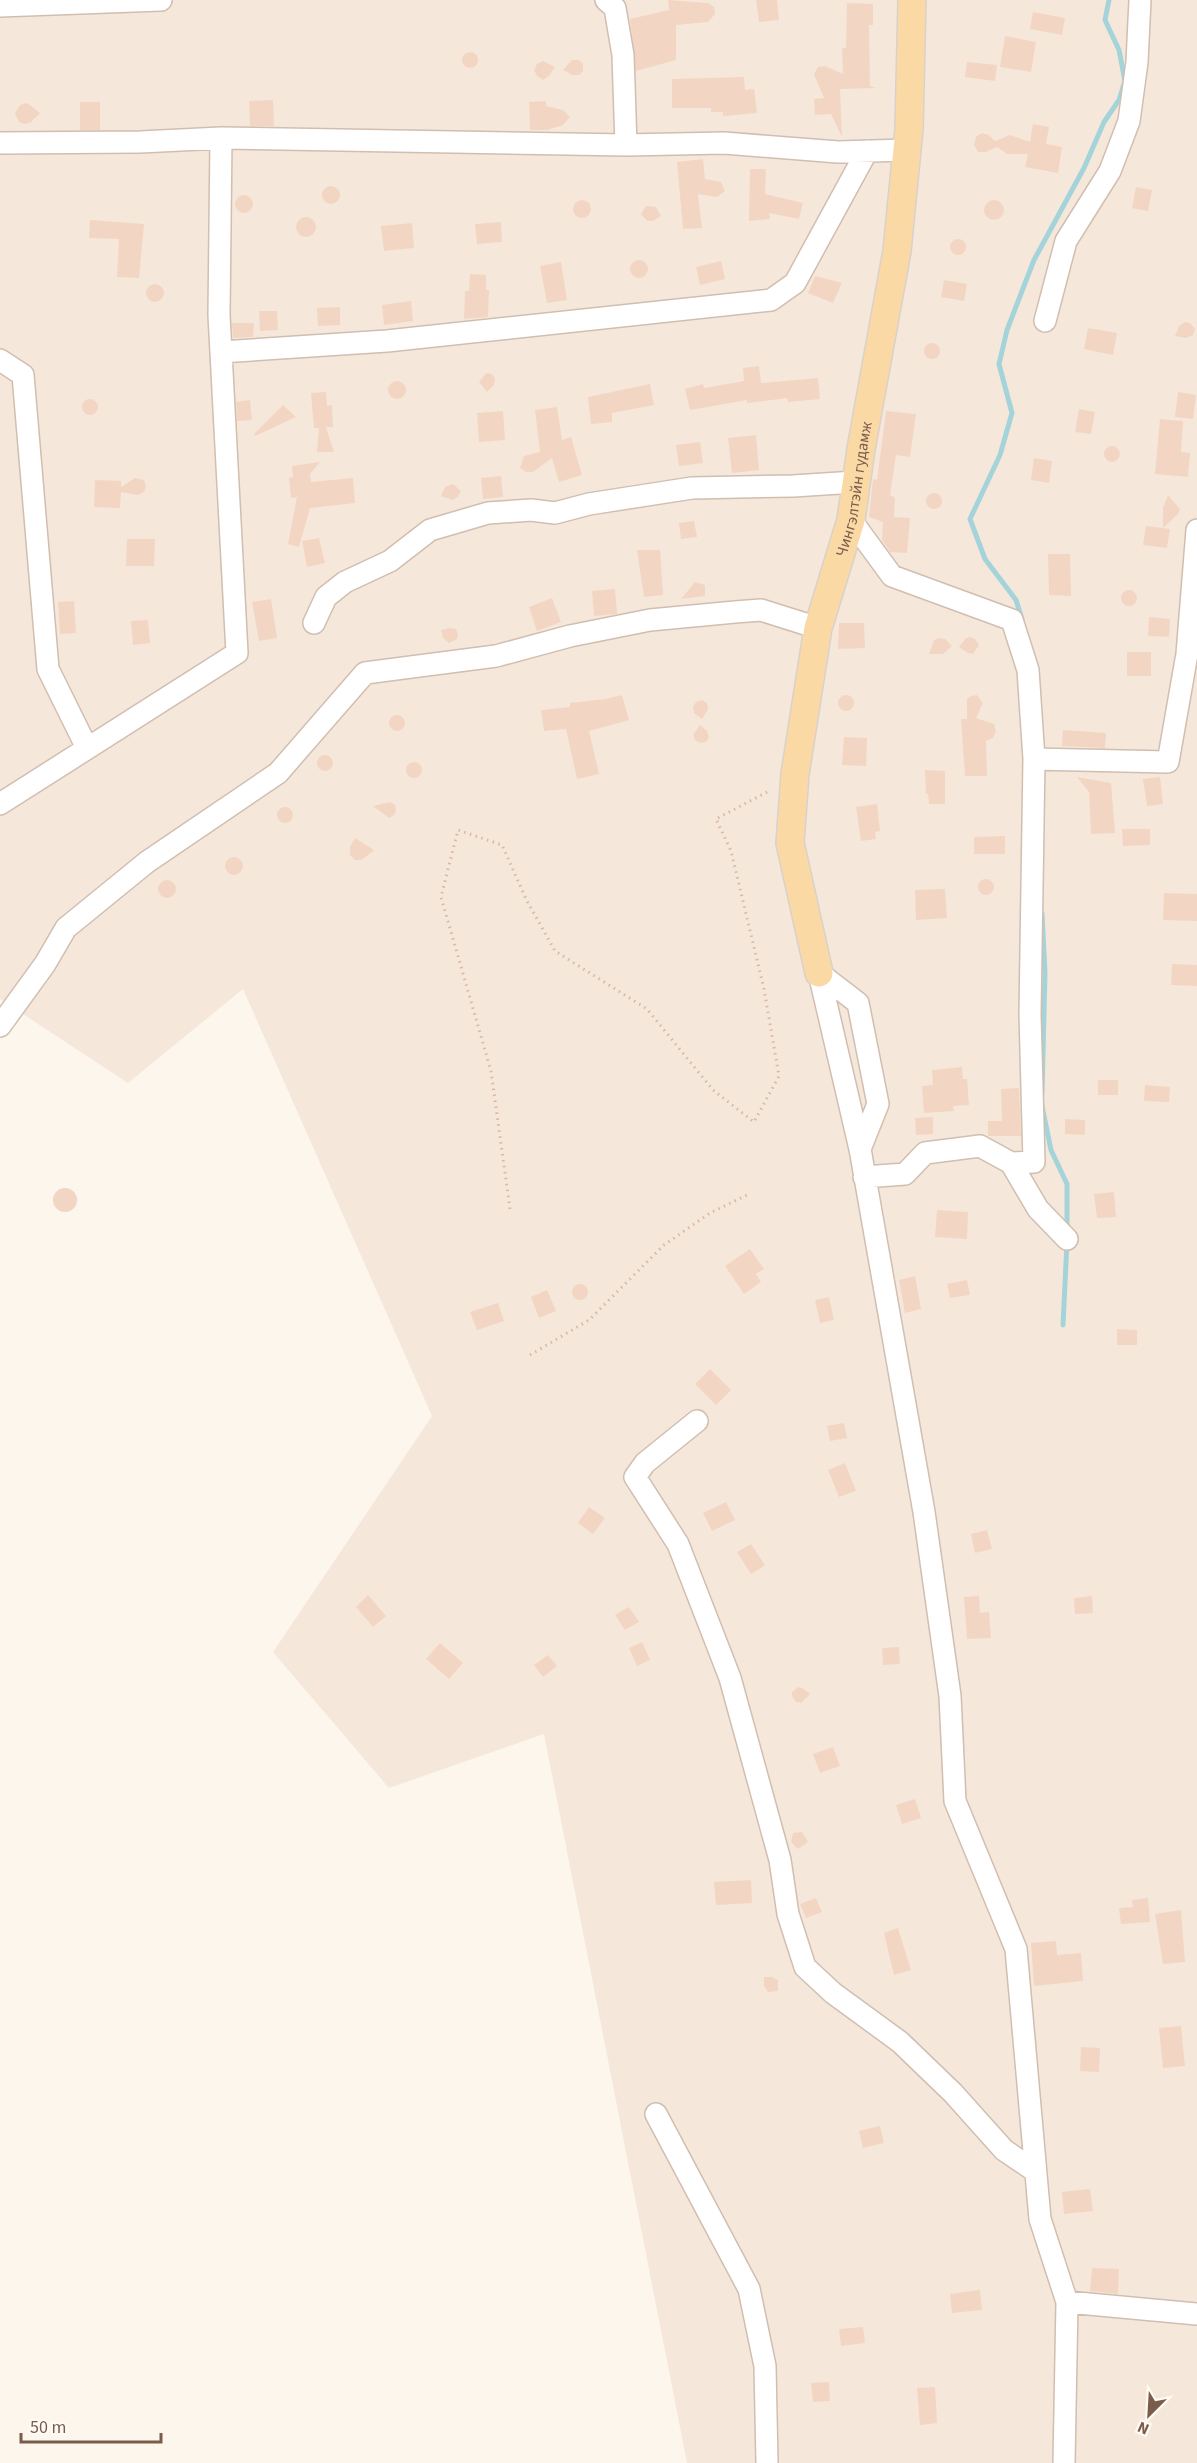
<svg xmlns="http://www.w3.org/2000/svg" width="1197" height="2463" viewBox="0 0 1197 2463" font-family="'Source Sans 3',sans-serif">
<style>
.residential{fill:#f5e8da}
.lines{fill:none;stroke-linecap:round;stroke-linejoin:round}
.stream{stroke:#a5d3da;stroke-width:5}
.building{fill:#f3d5c3}
.minor-casing{stroke:#d1beb0;stroke-width:24}
.major-casing{stroke:#dad1cd;stroke-width:30}
.path{stroke:#d9b8a5;stroke-width:3;stroke-dasharray:1.5 4.5;stroke-linecap:butt}
.minor{stroke:#fff;stroke-width:21}
.major{stroke:#fbd9a5;stroke-width:27}
.labels{text-anchor:middle;stroke-width:4.5;stroke-linejoin:round;paint-order:stroke}
.street-label{font-size:16px;fill:#7a5c4d;stroke:#fffaf3}
</style>
<rect width="100%" height="100%" fill="#fdf6ec"/>
<path class="residential" d="M0,0H1197V2463H687L544,1734L389,1788L273,1652L432,1416L243,989L128,1083L0,999Z"/>
<g class="lines">
<path class="stream" d="M1022,619L1016,600L985,559L970,519L1000,455L1012,413L999,364L1007,330L1034,260L1084,168L1104,122L1119,100L1125,81L1119,50L1105,20L1109,0
M1042,914L1045,973L1042,1094
M1042,1106L1051,1150L1067,1184V1230
M1063,1325L1067,1242"/>
</g>
<path class="building" d="M668,0L708,3L714,7L715,14L708,22L676,25V60L636,71L630,19L669,10Z
M756,0H777L779,20L759,22Z
M847,3L873,4V25H869L870,86L876,88L840,89L842,137L831,114L815,115L814,99L824,98L814,74L818,67L825,66L843,74L842,48H846Z
M1033,12L1065,18L1062,35L1030,29Z
M1005,36L1036,42L1031,72L1000,67Z
M462 60a8 8 0 1 1 16 0a8 8 0 1 1-16 0Z
M572,60H579L583,64V71L579,75H572L563,70Z
M543,61L555,67L549,76L543,80L537,76L534,70L537,64Z
M967,62L997,65L995,81L965,77Z
M744,77L745,90L754,89L757,113L723,116V112H711V108H672V79Z
M273,100L274,126H250L249,101Z
M546,101V106L563,110L570,117L563,125L547,130H530L529,102Z
M80,102H100V130H80Z
M27,103L40,113L31,122L25,124L19,122L15,113L20,105Z
M1033,124L1049,127L1046,144L1062,147L1058,173L1025,167L1028,154H1007L997,147L986,152H978L974,145L976,137L982,133L989,135L995,141L1010,135L1030,142Z
M703,159L705,179L721,182L725,191L717,197L698,194L702,228L683,229L677,162Z
M750,169H766L765,194L803,203L799,219L769,213L770,219L749,221Z
M322 195a9 9 0 1 1 18 0a9 9 0 1 1-18 0Z
M1136,187L1152,190L1148,211L1132,208Z
M235 204a9 9 0 1 1 18 0a9 9 0 1 1-18 0Z
M984 210a10 10 0 1 1 20 0a10 10 0 1 1-20 0Z
M573 209a9 9 0 1 1 18 0a9 9 0 1 1-18 0Z
M646,206L656,207L661,216L653,221H647L641,214Z
M296 227a10 10 0 1 1 20 0a10 10 0 1 1-20 0Z
M90,220L144,224L139,278L117,277L119,239L89,238Z
M501,222L502,242L477,244L475,224Z
M412,223L414,248L384,251L381,226Z
M950 247a8 8 0 1 1 16 0a8 8 0 1 1-16 0Z
M630 269a9 9 0 1 1 18 0a9 9 0 1 1-18 0Z
M721,261L725,279L700,285L696,267Z
M561,262L567,300L547,303L540,266Z
M470,274L486,275V290H489L488,317L464,319L465,291H469Z
M815,276L842,283L833,303L808,293Z
M944,280L967,284L964,301L941,297Z
M146 293a9 9 0 1 1 18 0a9 9 0 1 1-18 0Z
M411,301L413,321L384,325L382,305Z
M340,307V325L318,326L317,308Z
M259,311H277L278,330L260,331Z
M1185,322L1190,323L1195,329L1193,335L1186,338L1175,336L1179,326Z
M232,323H254L253,337L233,338Z
M1088,328L1117,333L1113,355L1084,349Z
M924 351a8 8 0 1 1 16 0a8 8 0 1 1-16 0Z
M759,366L761,383L818,378L820,399L788,402L787,398L747,403V400L690,410L685,389L703,384L704,388L744,381L743,368Z
M486,373L492,374L495,379L494,385L487,392L479,382Z
M388 390a9 9 0 1 1 18 0a9 9 0 1 1-18 0Z
M650,384L654,405L612,413V422L591,424L588,397Z
M326,392L327,406L332,405L333,427H326L334,452H317L319,428H314L311,393Z
M1178,392L1196,395L1193,419L1175,417Z
M82 407a8 8 0 1 1 16 0a8 8 0 1 1-16 0Z
M250,400L252,420L237,421L236,402Z
M283,405L296,417L255,436L254,434Z
M557,407L562,440L571,437L582,475L559,482L552,458L533,472H526L520,468L524,456L540,452L535,410Z
M1079,409L1095,412L1091,434L1075,432Z
M503,411L505,440L479,442L477,413Z
M886,411L916,414L910,457L896,455L890,495L895,498L894,517L910,518L907,553L890,552L882,540L883,522L869,517L873,479L877,480Z
M1160,419L1183,421L1181,452L1190,453L1188,477L1155,474Z
M756,435L759,470L732,473L728,438Z
M700,442L703,463L679,466L676,445Z
M1104 454a8 8 0 1 1 16 0a8 8 0 1 1-16 0Z
M1034,458L1052,461L1049,483L1031,480Z
M320,462L310,474L311,482L353,478L355,503L310,508L299,547L288,544L297,497L291,498L289,478L293,477L292,466Z
M501,476L503,497L483,499L481,478Z
M135,478L144,480L146,486L144,492L138,495L121,492L120,508L94,507L95,480L121,481V487Z
M453,484L461,491L458,497L452,500L441,496L445,487Z
M926 501a8 8 0 1 1 16 0a8 8 0 1 1-16 0Z
M1168,495L1180,509L1178,514L1163,528L1170,529L1167,548L1143,545L1146,526L1163,528V508Z
M694,521L697,537L681,539L679,523Z
M319,538L325,563L307,567L302,541Z
M127,539H155L154,566H126Z
M637,550H660L663,595L644,597Z
M1048,554H1070L1071,596L1049,595Z
M695,582L705,585V596L681,599Z
M615,589L617,614L594,616L592,591Z
M1121 598a8 8 0 1 1 16 0a8 8 0 1 1-16 0Z
M552,598L561,622L537,631L529,607Z
M271,599L277,638L259,641L252,602Z
M74,601L76,633L60,634L58,602Z
M1149,617L1170,619L1169,637L1148,636Z
M148,620L150,643L133,645L131,621Z
M839,623H864L865,648L838,649Z
M450,628L456,629L458,635L457,639L449,643L443,638L441,630Z
M970,637L975,639L979,645L973,654L968,653L959,647L966,638Z
M940,638L945,639L952,646L943,654H929L934,640Z
M1127,652H1151V676H1127Z
M838 703a8 8 0 1 1 16 0a8 8 0 1 1-16 0Z
M622,695L629,720L589,731L599,774L577,779L566,729L544,731L541,710L570,707V703L606,699Z
M977,695L983,703L976,718L994,724L996,731L993,738L986,741L987,776H965L961,719H967V699L971,696Z
M702,700L707,703L708,709L702,719L694,713L693,707L696,702Z
M389 723a8 8 0 1 1 16 0a8 8 0 1 1-16 0Z
M700,725L707,731L709,737L706,742L700,743L695,740L693,735Z
M1063,730L1106,733L1105,748L1062,746Z
M844,737L867,738L866,766L842,765Z
M317 763a8 8 0 1 1 16 0a8 8 0 1 1-16 0Z
M406 770a8 8 0 1 1 16 0a8 8 0 1 1-16 0Z
M925,770L945,771V804H929L928,794H926Z
M1077,777L1111,783L1115,833L1091,834L1089,792Z
M1160,777L1163,804L1147,806L1143,779Z
M390,802L395,805L396,811L393,816L389,818L373,806Z
M877,804L880,831L875,832L876,839L861,841L856,807Z
M277 815a8 8 0 1 1 16 0a8 8 0 1 1-16 0Z
M1122,829H1150V845L1123,846Z
M1005,836V854H974V837Z
M355,838L374,850L362,860H355L350,855V847Z
M225 866a9 9 0 1 1 18 0a9 9 0 1 1-18 0Z
M978 887a8 8 0 1 1 16 0a8 8 0 1 1-16 0Z
M158 889a9 9 0 1 1 18 0a9 9 0 1 1-18 0Z
M945,889L947,918L916,920L915,890Z
M1164,893L1197,894V921L1163,920Z
M1172,964L1197,965V986L1171,985Z
M962,1067L963,1079H967L969,1105L953,1106L954,1111L924,1113L922,1086L933,1085L932,1070Z
M1098,1080H1118V1095H1098Z
M1145,1085L1170,1087L1169,1102L1144,1101Z
M1019,1088L1021,1136H988V1121H1002L1001,1089Z
M933,1117V1134L916,1135L915,1118Z
M1065,1119L1085,1120V1135L1065,1134Z
M53 1200a12 12 0 1 1 24 0a12 12 0 1 1-24 0Z
M1114,1192L1116,1217L1097,1218L1094,1194Z
M937,1210L968,1212L967,1239L935,1237Z
M750,1249L764,1269L756,1274L761,1282L744,1294L725,1266Z
M915,1276L921,1309L905,1313L899,1280Z
M967,1280L970,1295L950,1298L947,1284Z
M572 1292a8 8 0 1 1 16 0a8 8 0 1 1-16 0Z
M547,1290L556,1311L539,1318L531,1297Z
M829,1297L834,1320L820,1323L815,1300Z
M498,1303L504,1321L477,1330L470,1312Z
M1117,1329L1137,1330V1345H1117Z
M710,1369L731,1390L716,1405L695,1384Z
M844,1423L847,1438L830,1441L827,1426Z
M845,1463L856,1491L839,1497L828,1470Z
M726,1502L735,1520L712,1531L703,1513Z
M589,1507L605,1518L593,1534L578,1523Z
M987,1530L992,1549L975,1553L971,1534Z
M751,1544L765,1565L751,1574L737,1552Z
M368,1595L386,1616L373,1627L356,1607Z
M979,1596L980,1613L989,1612L991,1638L967,1639L964,1597Z
M1092,1596L1093,1613L1075,1614L1074,1598Z
M629,1607L639,1622L625,1630L615,1615Z
M642,1642L650,1660L637,1666L629,1648Z
M440,1643L463,1663L449,1679L426,1659Z
M899,1647L900,1664L883,1665L882,1648Z
M548,1655L557,1666L543,1677L534,1665Z
M798,1687L804,1689L810,1694L801,1703L796,1702L792,1696V1692Z
M833,1747L840,1766L820,1773L813,1754Z
M915,1799L921,1818L902,1824L896,1805Z
M802,1832L808,1842L798,1849L791,1842L793,1833Z
M751,1880L752,1903L716,1905L714,1882Z
M816,1898L822,1912L806,1918L800,1904Z
M1148,1898L1150,1922L1121,1924L1119,1908L1133,1907L1132,1900Z
M1181,1910L1185,1962L1163,1964L1155,1914Z
M898,1928L911,1970L894,1975L884,1933Z
M1056,1941L1057,1955L1081,1953L1083,1981L1034,1986L1031,1943Z
M764,1977H772L778,1980V1991L768,1992L764,1986Z
M1181,2026L1185,2066L1163,2068L1159,2028Z
M1081,2047L1100,2048L1099,2072L1080,2071Z
M880,2126L884,2143L863,2148L859,2131Z
M1090,2189L1093,2211L1064,2214L1062,2192Z
M1092,2268L1119,2269L1118,2294L1090,2291Z
M980,2290L982,2310L952,2313L950,2294Z
M863,2327L865,2343L841,2346L839,2329Z
M829,2382L830,2401L813,2402L811,2383Z
M935,2387L937,2423L920,2425L917,2388Z"/>
<g class="lines">
<defs>
<path id="minor" d="M606,0L615,8L623,55L626,145
M0,6L161,0
M0,143L140,142L221,138L626,145L724,143L838,152L907,150
M1045,321L1066,241L1110,171L1129,121L1137,62L1140,0
M221,352L387,341L771,300L795,283L867,151
M0,360L23,375L48,669L87,748
M851,520L892,576L1012,620L1028,670L1034,759L1030,1014L1034,1162L1011,1163
M314,623L326,597L345,582L390,561L430,530L488,513L531,510L555,513L589,504L692,488L793,486L855,482
M1034,759L1168,762L1187,654L1197,530
M0,804L237,653L219,315L221,138
M819,973L860,1149L924,1512L950,1696L955,1801L1016,1949L1040,2219L1067,2302L1064,2463
M819,973L858,1003L878,1104L860,1149
M0,1026L45,964L66,928L147,862L278,773L365,673L496,656L570,636L650,620L735,612L761,610L818,628
M864,1177L905,1174L925,1153L980,1146L1011,1163L1038,1209L1067,1239
M697,1421L645,1463L635,1477L678,1544L730,1678L780,1860L788,1914L805,1967L833,1993L900,2042L953,2093L1004,2150L1035,2171
M656,2114L749,2289L765,2366L767,2463
M1067,2302L1197,2314"/>
<g id="major">
<path id="s1" d="M819,973L790,843L795,774L818,628L851,520L861,449L897,251L909,129L912,0"/>
</g>
</defs>
<use href="#minor" class="minor-casing"/>
<use href="#major" class="major-casing"/>
<path class="path" d="M510,1209L491,1071L441,897L458,830L502,845L527,901L555,951L647,1009L713,1090L754,1122L779,1076L764,989L731,851L716,819L771,790
M530,1355L589,1320L664,1245L710,1213L747,1195"/>
<use href="#minor" class="minor"/>
<use href="#major" class="major"/>
</g>
<g class="labels">
<g class="street-label">
<text dy="6" stroke="none"><textPath href="#s1" startOffset="494">Чингэлтэйн гудамж</textPath></text>
</g>
</g>
<g transform="translate(1149 2415) rotate(204)" stroke="#fffaf3" stroke-width="4.5" paint-order="stroke">
<path d="M0-4.5L10 22L0 15L-10 22Z" fill="#7a5c4d"/>
<text y="-9" font-size="16" font-weight="bold" text-anchor="middle" fill="#7a5c4d">N</text>
</g>
<path d="M21 2433v9h140v-9" fill="none" stroke="#7a5c4d" stroke-width="3"/>
<text x="30" y="2433" font-size="18" fill="#7a5c4d" stroke="#fffaf3" stroke-width="4.5" paint-order="stroke">50 m</text>
</svg>
